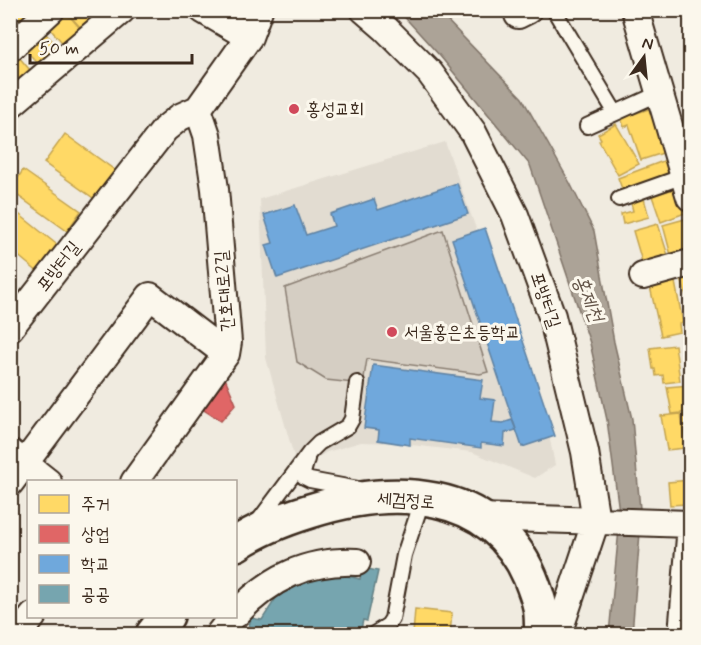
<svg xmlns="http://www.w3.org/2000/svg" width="701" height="645" viewBox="0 0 701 645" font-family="Mynerve,'Poor Story',sans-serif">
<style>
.built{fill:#e2dcd1}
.green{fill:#d5cec3;stroke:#887c70;stroke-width:1.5}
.water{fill:#aca397;stroke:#7f7367;stroke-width:1.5}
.homes{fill:#ffd966;stroke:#c4a450;stroke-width:1.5}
.shops{fill:#e06666;stroke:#ae5450;stroke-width:1.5}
.schools{fill:#6fa8dc;stroke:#5f82a3;stroke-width:1.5}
.public{fill:#76a5af;stroke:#648084;stroke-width:1.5}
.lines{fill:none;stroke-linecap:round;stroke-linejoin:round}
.service-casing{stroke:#3b2a1e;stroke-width:18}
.minor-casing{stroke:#3b2a1e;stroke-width:30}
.primary-casing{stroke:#3b2a1e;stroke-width:38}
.service{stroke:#fbf7ec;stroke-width:14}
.minor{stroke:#fbf7ec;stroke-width:26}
.primary{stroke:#fbf7ec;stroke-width:33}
.poi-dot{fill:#d1495b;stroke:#fbf7ec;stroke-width:2}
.labels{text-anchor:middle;stroke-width:6;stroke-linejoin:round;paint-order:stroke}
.poi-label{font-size:18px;fill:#3b2a1e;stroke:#fbf7ec;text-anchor:start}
.street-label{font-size:18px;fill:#3b2a1e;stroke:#fbf7ec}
.water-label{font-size:20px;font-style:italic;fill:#635448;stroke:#fbf7ec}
</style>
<rect width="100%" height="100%" fill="#f0ebe0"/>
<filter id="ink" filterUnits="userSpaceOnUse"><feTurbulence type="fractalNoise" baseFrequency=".0167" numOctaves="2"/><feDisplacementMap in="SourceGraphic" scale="12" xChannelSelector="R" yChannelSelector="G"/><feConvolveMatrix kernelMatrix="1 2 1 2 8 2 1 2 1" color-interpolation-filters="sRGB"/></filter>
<g filter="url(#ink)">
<path class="built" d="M445,142L548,430L555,465L535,478L472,452L394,443L361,442L327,452L312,461L295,460L266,358L260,199Z"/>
<path class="green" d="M443,230L488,372L480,374L367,359L363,384L326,380L297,362L285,288Z"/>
<path class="water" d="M399,11H438L522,98L570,183L594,231L614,342L632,419L641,520L632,634H609L620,519L607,420L590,343L530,165L440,56Z"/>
<path class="homes" d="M10,10H27L37,21L18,37L10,28Z
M56,10H64L86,35L69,50L43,21Z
M65,10H108L87,35Z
M45,33L64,53L45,71L19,43Z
M12,49L35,76L18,91L10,82Z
M649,109L662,140L659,141L663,153L641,160L629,125L624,127L621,118Z
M616,124L639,164L618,175L599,141L601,139L598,134Z
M65,134L116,171L96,200L44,163Z
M666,160L672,175L624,194L618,178Z
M23,170L81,211L67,231L10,190Z
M676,188L685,213L661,222L652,196Z
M643,195L649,217L623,224L621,214L633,211L630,199Z
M10,207L60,247L39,273L10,249Z
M685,219L690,238V258L673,263L663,225Z
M658,224L671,265H643L633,231Z
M690,272V309L680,275Z
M674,277L683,323L679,324L680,332L661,336L649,282Z
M690,312V337H688L684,313Z
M690,344V376H685L682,345Z
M675,345L680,381L664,383L663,375L656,376L655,369H653L650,348Z
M690,385V412L672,414L667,387Z
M681,414L685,448L667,450L661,416Z
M690,414V447L689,436H685L683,415Z
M690,480V494L687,504L670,505L668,482Z
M415,609L452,613L450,634H413Z"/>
<path class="shops" d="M222,371L236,404L221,421L196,405Z"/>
<path class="schools" d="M457,183L468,214L277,278L266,245L273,243L264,215L295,205L306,235L334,226L330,214L374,199L378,210Z
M485,228L555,436L522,447L452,239Z
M373,365L483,380L480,398L495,400L492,422L503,423L512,420L516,430L505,433L504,446L481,443V448L410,438V445L378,440L379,430L364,428Z"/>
<path class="public" d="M362,568L378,571L367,621L363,620L360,634H247L251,618L262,620L276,598L289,589L303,581L335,573L360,579Z"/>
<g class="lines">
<defs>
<path id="service" d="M554,10L615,112
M587,126L660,93
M619,199L684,176
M307,459L303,473L304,477L310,480L358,489
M257,523L310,452L319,443L348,426L352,419L357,383
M374,634L388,625L392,619L404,555L423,498"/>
<path id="minor" d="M203,10L249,37
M364,10L386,29L430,73L473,132L515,215L552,316L585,452L596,520L558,634
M635,10L690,197
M518,15L528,10
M10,48L51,10
M10,105L122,10
M643,276L690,263
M10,328L165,129L180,117L198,109L249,37L259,10
M10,452L48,482
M134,482L226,354L228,342L215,189L207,135L198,109
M10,483L150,296L226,354
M480,517L690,524
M236,614C270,578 306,560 357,562
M19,634L33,616
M219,634L233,616
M682,634L690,537"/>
<path id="primary" d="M236,544C258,529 284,519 310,511C391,485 491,486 530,577C534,587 538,597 540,607C542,616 541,626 542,634
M153,634L167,616"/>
</defs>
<use href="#service" class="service-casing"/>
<use href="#minor" class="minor-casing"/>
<use href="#primary" class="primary-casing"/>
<use href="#service" class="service"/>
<use href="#minor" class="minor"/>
<use href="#primary" class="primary"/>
</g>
</g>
<g class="poi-dot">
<circle cx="294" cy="109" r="6"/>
<circle cx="392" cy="332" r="6"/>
</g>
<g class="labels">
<g class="poi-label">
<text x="306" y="115">홍성교회</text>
<text x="404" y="338">서울홍은초등학교</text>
</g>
<g class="street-label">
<text transform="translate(58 266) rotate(-52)" y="6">포방터길</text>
<text transform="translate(224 291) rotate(-95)" y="6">간호대로2길</text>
<text transform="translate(546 300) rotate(71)" y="6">포방터길</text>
<text transform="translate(406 500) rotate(4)" y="6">세검정로</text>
</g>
<g class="water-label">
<text transform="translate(589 298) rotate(67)" y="7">홍제천</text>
</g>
</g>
<rect width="701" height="645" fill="none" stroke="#fbf7ec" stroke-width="36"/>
<rect x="18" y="18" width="665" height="609" fill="none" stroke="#3b2a1e" stroke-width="2" filter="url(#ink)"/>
<rect x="27" y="480" width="210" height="138" fill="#fbf7ec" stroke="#aea59a" stroke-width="1.5"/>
<rect x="39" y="495" width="30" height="18" fill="#ffd966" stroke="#aea59a" stroke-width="1.5"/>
<text x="81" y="510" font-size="18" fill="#3b2a1e">주거</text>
<rect x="39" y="525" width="30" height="18" fill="#e06666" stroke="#aea59a" stroke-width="1.5"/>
<text x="81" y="540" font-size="18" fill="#3b2a1e">상업</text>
<rect x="39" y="555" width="30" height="18" fill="#6fa8dc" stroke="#aea59a" stroke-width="1.5"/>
<text x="81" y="570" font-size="18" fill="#3b2a1e">학교</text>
<rect x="39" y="585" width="30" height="18" fill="#76a5af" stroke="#aea59a" stroke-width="1.5"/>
<text x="81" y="600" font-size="18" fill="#3b2a1e">공공</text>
<g transform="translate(644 57) rotate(15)" stroke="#fbf7ec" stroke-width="4.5" paint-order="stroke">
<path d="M0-4.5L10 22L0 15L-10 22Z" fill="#3b2a1e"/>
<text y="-9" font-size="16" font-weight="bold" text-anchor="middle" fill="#3b2a1e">N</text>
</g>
<path d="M30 54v9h162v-9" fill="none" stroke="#3b2a1e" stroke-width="3"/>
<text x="39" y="54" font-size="18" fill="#3b2a1e" stroke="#fbf7ec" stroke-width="4.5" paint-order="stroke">50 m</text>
</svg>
